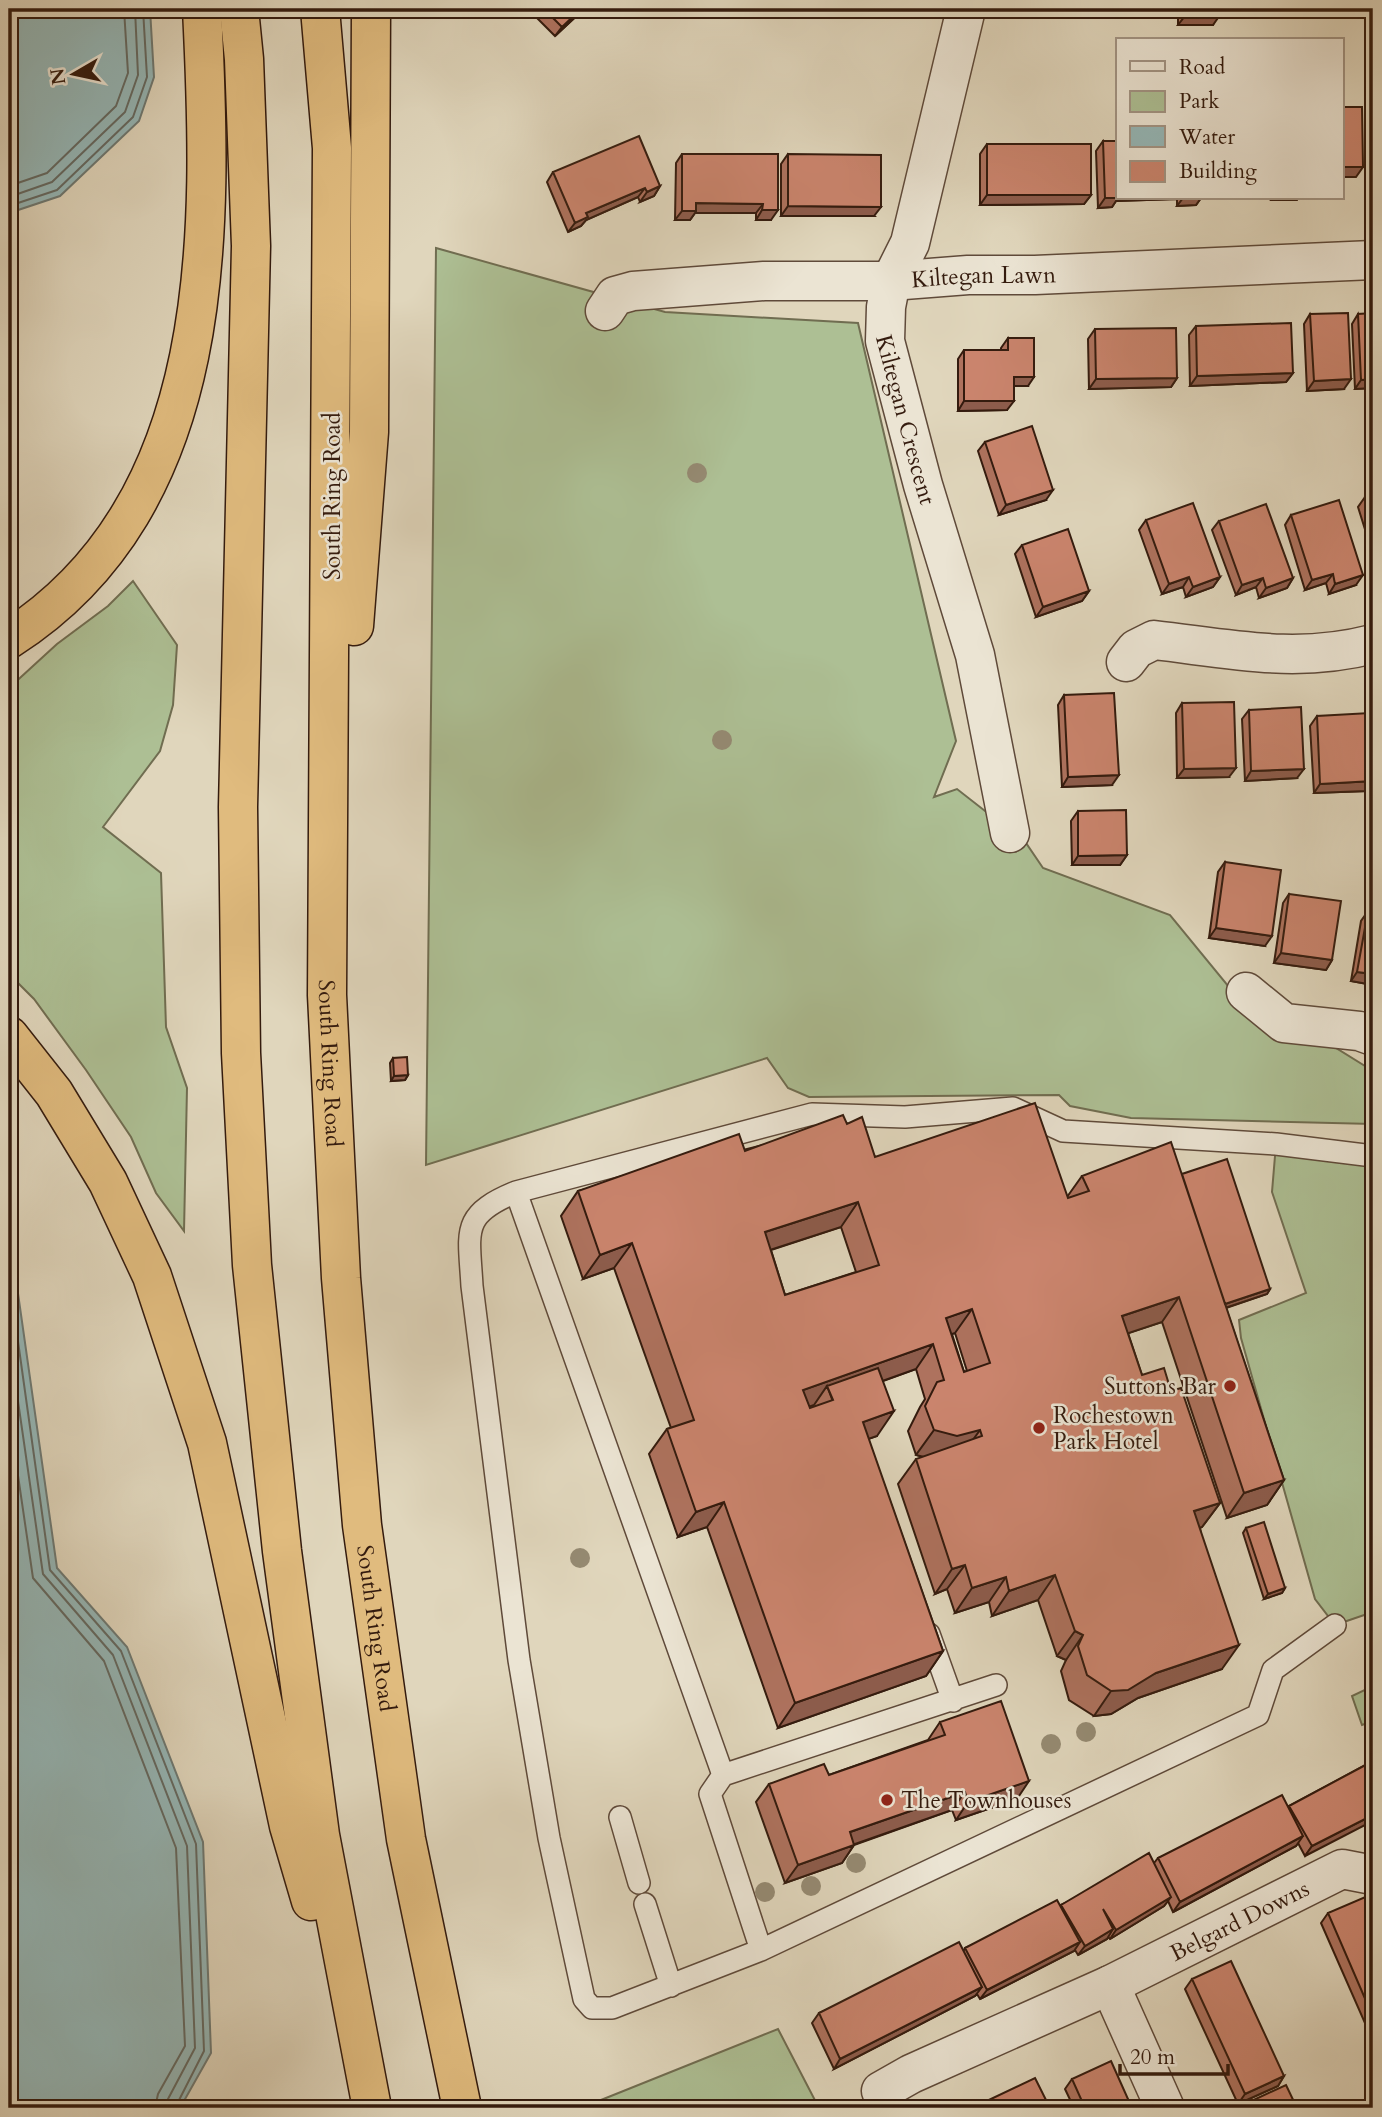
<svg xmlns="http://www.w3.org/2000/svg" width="1382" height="2117" viewBox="0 0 1382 2117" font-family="Cardo,serif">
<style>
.green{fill:#adbf94;stroke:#706d51;stroke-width:2}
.water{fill:#95b7b7;stroke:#6e7973;stroke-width:2}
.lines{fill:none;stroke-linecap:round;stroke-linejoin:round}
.shore{stroke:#646962;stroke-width:2}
.lane-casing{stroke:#5f4a3a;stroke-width:24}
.street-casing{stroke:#5f4a3a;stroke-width:41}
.highway-casing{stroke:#341b0e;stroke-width:41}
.lane{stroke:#ebe4d3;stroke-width:21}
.street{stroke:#ebe4d3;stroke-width:38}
.highway{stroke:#e0bb7e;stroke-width:38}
.tree{fill:#958a72}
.wall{fill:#ae725e;stroke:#341b0e;stroke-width:2;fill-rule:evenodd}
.shaded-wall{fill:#8d5c4c;stroke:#341b0e;stroke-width:2}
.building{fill:#ca846d;stroke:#341b0e;stroke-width:2;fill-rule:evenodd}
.poi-dot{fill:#8f2418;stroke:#ebe4d3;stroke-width:2.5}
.labels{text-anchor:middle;stroke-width:5;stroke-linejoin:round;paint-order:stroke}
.street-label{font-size:23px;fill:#341b0e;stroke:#ebe4d3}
.poi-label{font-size:23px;fill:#341b0e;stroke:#ebe4d3;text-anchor:start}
</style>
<rect width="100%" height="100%" fill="#e0d6bc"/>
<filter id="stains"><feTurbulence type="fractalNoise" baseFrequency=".00286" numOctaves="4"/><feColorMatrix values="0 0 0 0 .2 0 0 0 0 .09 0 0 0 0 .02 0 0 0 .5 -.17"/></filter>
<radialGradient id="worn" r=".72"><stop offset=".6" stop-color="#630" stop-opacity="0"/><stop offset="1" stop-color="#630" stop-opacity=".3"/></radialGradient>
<path class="green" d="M436,248L665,312L858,323L956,741L934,797L957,789L1026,843L1043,868L1170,915L1242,1003L1323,1040L1373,1071V1124L1131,1118L1070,1106L1059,1095L809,1097L788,1088L767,1058L426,1165Z
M133,581L177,645L173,705L160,751L103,827L161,873L166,1027L187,1088L184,1231L156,1193L131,1137L86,1070L34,999L9,974V688L57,644L108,606Z
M1276,1144L1373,1156V1612L1335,1625L1315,1599L1241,1338L1239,1320L1306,1293L1272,1192Z
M1373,1686V1721L1362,1725L1352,1696Z
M778,2029L819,2108H581Z"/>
<path class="water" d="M9,9H150L154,77L139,121L60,196L9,213Z
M9,1230L57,1568L127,1647L203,1842L211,2053L180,2108H9Z"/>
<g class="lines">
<path class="shore" d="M9,186L47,173L116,106L128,73L124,9
M9,197L52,182L125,112L138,75L135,9
M9,206L57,190L133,117L147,77L143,9
M9,1277L50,1570L121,1651L196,1844L204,2051L175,2108
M9,1339L43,1574L113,1655L187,1846L195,2048L168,2099L166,2108
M9,1414L33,1578L104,1661L176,1848L185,2046L158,2094L155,2108"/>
<defs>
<path id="lane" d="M516,1192L723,1775
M1335,1625L1273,1670L1258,1715L761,1950L612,2008H592L584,1999L549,1838L519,1660L472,1286C469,1231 460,1215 516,1192L812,1114L905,1117L1013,1108L1063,1131L1276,1144L1373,1156
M929,1634L953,1701
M620,1817L639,1883
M645,1904L671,1986
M761,1950L710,1794L723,1775L996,1685"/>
<g id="street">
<path id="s1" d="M966,9L910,243L891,281L886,307L885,341L923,485L975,655L1010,833"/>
<path id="s2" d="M605,311L615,296L633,291L764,281H891L968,275H1035L1373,260"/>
<path d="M1126,662L1136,649L1154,640C1232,649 1296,664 1373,644"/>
<path d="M1246,992L1284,1023L1359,1031L1373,1036"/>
<path d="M1110,1985L1165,2108"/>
<path id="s3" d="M889,2108L881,2091L911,2074L1110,1985L1342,1869L1373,1875"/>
</g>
<g id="highway">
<path d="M239,9L244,59L251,246L238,807L241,1053L252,1265L282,1551L320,1835L372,2108"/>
<path id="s4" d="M320,9L332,148L327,995L341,1278L362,1525L406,1839L462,2108"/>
<path d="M354,626L369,432L371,9"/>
<path d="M9,639C221,503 213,231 202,9"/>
<path d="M9,1036L54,1093L108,1182L152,1276L207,1443L289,1826L311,1901"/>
</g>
</defs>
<use href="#lane" class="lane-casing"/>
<use href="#street" class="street-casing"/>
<use href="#highway" class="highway-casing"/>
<use href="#lane" class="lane"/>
<use href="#street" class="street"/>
<use href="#highway" class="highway"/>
</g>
<g class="tree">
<circle cx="697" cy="473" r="10"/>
<circle cx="722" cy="740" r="10"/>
<circle cx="580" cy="1558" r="10"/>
<circle cx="1086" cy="1732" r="10"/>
<circle cx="1051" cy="1744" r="10"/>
<circle cx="856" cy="1863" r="10"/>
<circle cx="811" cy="1886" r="10"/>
<circle cx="765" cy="1892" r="10"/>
</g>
<path class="wall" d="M528,9H584L555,36Z
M730,9H836L831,16L730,17Z
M1178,9H1285L1219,10L1213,25H1178Z
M1373,105V176H1367V115Z
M1103,141L1118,198H1201L1196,205L1177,206V199L1116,201L1112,207L1098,208L1096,151Z
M987,144L1091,195L1084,204L980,205V154Z
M682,154H778L771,220H756V213H695L690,220H675L676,163Z
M788,154L874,216H781V164Z
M553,172L660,186L654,196L640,202L638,197L586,220L581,226L568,232L547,182Z
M1310,314L1344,389L1307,391L1304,324Z
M1358,314L1373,388L1355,389L1352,324Z
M1196,326L1293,373L1286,382L1190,386L1189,335Z
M1095,329L1177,378L1171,387L1089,389L1088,339Z
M1008,338L1028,386H1014L1007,410L958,411V359L964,350H1001V348Z
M985,442L1046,500L999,515L978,451Z
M1373,494V555L1358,507L1365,497Z
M1291,515L1356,585L1329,594L1326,583L1305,590L1285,525Z
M1146,520L1220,577L1213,587L1186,597L1183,587L1162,594L1139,530Z
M1219,521L1293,578L1287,588L1259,598L1256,587L1236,595L1212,530Z
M1022,545L1089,591L1082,601L1036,617L1015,554Z
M1064,695L1112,785L1062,787L1058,705Z
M1182,703L1229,777L1177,778L1176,713Z
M1249,710L1297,778L1245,781L1242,719Z
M1317,716L1367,791L1314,793L1310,726Z
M1078,811L1127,855L1120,865H1072L1071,821Z
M1225,862L1265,946L1209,938L1218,872Z
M1289,894L1332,960L1326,970L1274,963L1283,903Z
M1368,911L1373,912V985L1351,981L1361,921Z
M393,1058L408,1075L405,1080L391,1081L390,1063Z
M847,1124L875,1157L1067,1197L1082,1176L1182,1174L1270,1289L1267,1294L1226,1308L1284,1480L1267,1505L1227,1518L1162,1322L1128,1333L1142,1375L1171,1391L1220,1503L1202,1527L1200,1528L1222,1669L1138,1698L1111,1714L1094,1716L1069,1700L1061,1671L1066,1660L1057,1656L1038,1600L992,1616L989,1602L955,1613L947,1589L935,1594L898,1484L916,1459L923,1457L916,1455L908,1431L920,1407L925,1399L916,1369L883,1381L877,1436L868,1439L943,1651L926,1676L778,1728L707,1527L678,1537L649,1454L667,1429L671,1428L614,1268L583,1279L561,1216L578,1191ZM841,1227L856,1272L785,1295L771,1250ZM955,1333L967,1371L964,1372L952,1334Z
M1246,1528L1285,1588L1282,1593L1264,1599L1243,1533Z
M940,1722L1017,1799L956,1820L952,1810L854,1845L842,1863L785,1883L756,1802L769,1784L829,1775L928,1740Z
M1373,1761L1305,1856L1298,1843L1296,1846L1173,1912L1168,1901L1164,1906L1110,1939L1108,1937L1107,1939L1078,1955L1075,1950L1074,1951L980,1999L977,1994L975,1996L834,2069L812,2023L819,2013L964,1950L965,1948L1154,1863L1158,1858L1288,1807L1289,1806Z
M1373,1901V2039H1372L1321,1923L1328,1913Z
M1192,1979L1284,2076L1278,2086L1238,2104L1185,1989Z
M1072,2079L1132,2108H1074L1065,2089Z"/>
<path class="shaded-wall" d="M581,9H584L555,36L562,27Z
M624,9H724L722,12L621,14Z
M736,9H836L831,16L730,17Z
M841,9H940L939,11L838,12Z
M1213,9H1285L1212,10Z
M1220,15L1213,25H1178L1185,16Z
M1342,167H1363L1356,177H1342Z
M1373,167V176H1367Z
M660,186L654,196L640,202L647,192Z
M645,188L638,197L586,220L581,226L568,232L575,223L586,213Z
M987,195H1091L1084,204L980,205Z
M1105,198H1178L1177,199L1116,201L1112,207L1098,208Z
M1183,198H1201L1196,205L1177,206Z
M1272,198H1298L1297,200H1271Z
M696,203L763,204L756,213H695L690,220H675L682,211Z
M788,206L881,207L874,216H781Z
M762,210H778L771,220H756Z
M1293,373L1286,382L1190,386L1197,376Z
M1014,377H1034L1028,386H1007Z
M1177,378L1171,387L1089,389L1096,379Z
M1351,379L1344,389L1307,391L1314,381Z
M1373,379V388L1355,389L1361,380Z
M964,401H1014L1007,410L958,411Z
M1053,490L1046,500L999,515L1006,505Z
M1333,574L1326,583L1305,590L1312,580Z
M1363,575L1356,585L1329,594L1335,584Z
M1189,577L1183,587L1162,594L1169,584Z
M1220,577L1213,587L1186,597L1193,587Z
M1263,578L1256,587L1236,595L1242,585Z
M1293,578L1287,588L1259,598L1266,588Z
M1089,591L1082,601L1036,617L1043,607Z
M1236,768L1229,777L1177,778L1184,769Z
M1304,769L1297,778L1245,781L1251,771Z
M1119,775L1112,785L1062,787L1068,777Z
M1373,781L1367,791L1314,793L1320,784Z
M1127,855L1120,865H1072L1078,856Z
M1216,928L1272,936L1265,946L1209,938Z
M1281,953L1332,960L1326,970L1274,963Z
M1357,972L1373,974V985L1351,981Z
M408,1075L405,1080L391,1081L394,1076Z
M858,1202L841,1227L748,1257L765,1232Z
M632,1243L614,1268L583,1279L600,1255Z
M1270,1289L1267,1294L1204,1315L1207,1310Z
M1179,1297L1162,1322L1105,1341L1122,1316Z
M972,1309L955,1333L929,1342L946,1318Z
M933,1344L916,1369L832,1399L827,1386L814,1405L786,1415L803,1390Z
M894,1411L877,1436L845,1447L863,1422Z
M934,1430H980L962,1455L940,1461L916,1455Z
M1284,1480L1267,1505L1227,1518L1244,1493Z
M724,1502L707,1527L678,1537L696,1512Z
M1220,1503L1202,1527L1177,1536L1194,1511Z
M965,1565L947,1589L935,1594L952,1569Z
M1055,1575L1038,1600L992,1616L1009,1591Z
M1006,1577L989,1602L955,1613L972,1588Z
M1285,1588L1282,1593L1264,1599L1268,1594Z
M1075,1631L1083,1635L1066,1660L1057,1656Z
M1239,1645L1222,1669L1138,1698L1111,1714L1094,1716L1111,1691L1156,1673Z
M943,1651L926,1676L778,1728L795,1703Z
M1029,1781L1017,1799L956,1820L968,1802Z
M965,1792L952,1810L838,1850L850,1832Z
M1373,1815V1821L1305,1856L1312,1846Z
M1303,1836L1296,1846L1173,1912L1180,1902Z
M854,1845L842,1863L785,1883L798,1865Z
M1171,1897L1164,1906L1110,1939L1116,1930Z
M1113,1929L1107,1939L1078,1955L1085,1946Z
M1080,1942L1074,1951L980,1999L987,1990Z
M982,1987L975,1996L834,2069L840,2059Z
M1284,2076L1278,2086L1238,2104L1245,2094Z"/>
<path class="building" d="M544,9H581L562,27Z
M1185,9H1219L1220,15L1185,16Z
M1342,107H1362L1363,167H1342Z
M639,136L660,186L647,192L645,188L586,213L588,217L575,223L553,172Z
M1103,141H1118V198H1105Z
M987,144H1091V195H987Z
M682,154H778V210H762L763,204L696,203V211H682Z
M788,154L881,155V207L788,206Z
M1348,313L1351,379L1314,381L1310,314Z
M1373,313V379L1361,380L1358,314Z
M1291,323L1293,373L1197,376L1196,326Z
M1176,328L1177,378L1096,379L1095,329Z
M1008,338H1034V377H1014V401H964V350H1008Z
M1032,426L1053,490L1006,505L985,442Z
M1373,494V524L1365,497Z
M1339,500L1363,575L1335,584L1333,574L1312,580L1291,515Z
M1193,503L1220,577L1193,587L1189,577L1169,584L1146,520Z
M1266,504L1293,578L1266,588L1263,578L1242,585L1219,521Z
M1068,529L1089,591L1043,607L1022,545Z
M1114,693L1119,775L1068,777L1064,695Z
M1234,702L1236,768L1184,769L1182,703Z
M1301,707L1304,769L1251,771L1249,710Z
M1370,713L1373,781L1320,784L1317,716Z
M1126,810L1127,855L1078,856V811Z
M1225,862L1281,870L1272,936L1216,928Z
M1289,894L1341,901L1332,960L1281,953Z
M1368,911L1373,912V974L1357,972Z
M407,1057L408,1075L394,1076L393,1058Z
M1035,1103L1068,1198L1089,1191L1082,1176L1171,1142L1284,1480L1244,1493L1179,1297L1122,1316L1142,1375L1164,1368L1171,1391L1181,1388L1220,1503L1194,1511L1239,1645L1156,1673L1128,1690L1111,1691L1087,1675L1078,1646L1083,1635L1075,1631L1055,1575L1009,1591L1006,1577L972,1588L965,1565L952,1569L916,1459L982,1436L980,1430L957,1436L934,1430L925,1406L937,1382L944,1380L933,1344L803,1390L810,1408L833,1400L827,1386L878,1368L894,1411L863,1422L943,1651L795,1703L724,1502L696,1512L667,1429L694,1420L632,1243L600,1255L578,1191L739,1134L745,1151L843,1115L847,1124L862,1117L875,1157ZM858,1202L879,1265L785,1295L765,1232ZM972,1309L990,1363L964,1372L946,1318Z
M1227,1159L1270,1289L1225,1304L1182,1174Z
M1264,1522L1285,1588L1268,1594L1246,1528Z
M1001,1701L1029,1781L968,1802L965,1792L850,1832L854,1845L798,1865L769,1784L824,1764L829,1775L945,1735L940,1722Z
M1373,1761V1815L1312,1846L1289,1806Z
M1282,1795L1303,1836L1180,1902L1158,1858Z
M1149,1853L1171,1897L1116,1930L1103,1909L1113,1929L1085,1946L1061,1905Z
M1370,1895L1373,1901V2017L1328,1913Z
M1057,1900L1080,1942L987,1990L965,1948Z
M959,1942L982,1987L840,2059L819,2013Z
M1231,1961L1284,2076L1245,2094L1192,1979Z
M1111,2061L1132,2108H1085L1072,2079Z
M1035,2078L1050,2108H972Z
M1286,2085L1297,2108H1249L1247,2103Z"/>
<g class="poi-dot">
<circle cx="1230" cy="1386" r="7"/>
<circle cx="1039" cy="1428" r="7"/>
<circle cx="887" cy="1800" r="7"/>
</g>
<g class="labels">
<g class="street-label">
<text dy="8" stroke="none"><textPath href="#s2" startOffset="388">Kiltegan Lawn</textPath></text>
<text dy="8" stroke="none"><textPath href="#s1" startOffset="425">Kiltegan Crescent</textPath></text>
<text transform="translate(332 496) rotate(-90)" y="8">South Ring Road</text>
<text dy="8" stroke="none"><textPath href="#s4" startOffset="1055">South Ring Road</textPath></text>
<text dy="8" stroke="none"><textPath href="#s4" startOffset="1622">South Ring Road</textPath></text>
<text dy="8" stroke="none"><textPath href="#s3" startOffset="416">Belgard Downs</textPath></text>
</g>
<g class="poi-label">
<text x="1216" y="1394" text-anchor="end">Suttons Bar</text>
<text x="1053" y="1423">Rochestown<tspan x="1053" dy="26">Park Hotel</tspan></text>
<text x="901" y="1808">The Townhouses</text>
</g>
</g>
<rect width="1382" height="2117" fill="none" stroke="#e0d6bc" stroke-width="35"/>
<rect x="10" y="10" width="1361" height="2096" fill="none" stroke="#341b0e" stroke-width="3.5"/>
<rect x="18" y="18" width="1347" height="2082" fill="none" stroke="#341b0e" stroke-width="2"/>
<rect x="1116" y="38" width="228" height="161" fill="#ebe4d3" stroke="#a29484" stroke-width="2"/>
<rect x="1130" y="61" width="35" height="10" fill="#ebe4d3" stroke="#a29484" stroke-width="2"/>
<text x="1179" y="74" font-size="21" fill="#341b0e">Road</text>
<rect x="1130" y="91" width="35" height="21" fill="#adbf94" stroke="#a29484" stroke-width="2"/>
<text x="1179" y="108" font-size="21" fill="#341b0e">Park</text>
<rect x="1130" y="126" width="35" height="21" fill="#95b7b7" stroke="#a29484" stroke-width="2"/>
<text x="1179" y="144" font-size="21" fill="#341b0e">Water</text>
<rect x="1130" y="161" width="35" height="21" fill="#ca846d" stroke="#a29484" stroke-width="2"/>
<text x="1179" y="178" font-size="21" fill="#341b0e">Building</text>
<g transform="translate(74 74) rotate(261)" stroke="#ebe4d3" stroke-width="5" paint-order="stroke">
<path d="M0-5L12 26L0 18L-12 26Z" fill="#341b0e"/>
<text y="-10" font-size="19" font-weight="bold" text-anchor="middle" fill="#341b0e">N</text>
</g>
<path d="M1120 2064v10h108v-10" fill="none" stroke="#341b0e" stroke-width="3.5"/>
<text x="1130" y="2064" font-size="21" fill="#341b0e" stroke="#ebe4d3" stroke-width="5" paint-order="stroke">20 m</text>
<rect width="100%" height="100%" filter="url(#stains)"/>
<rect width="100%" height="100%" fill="url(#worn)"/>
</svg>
